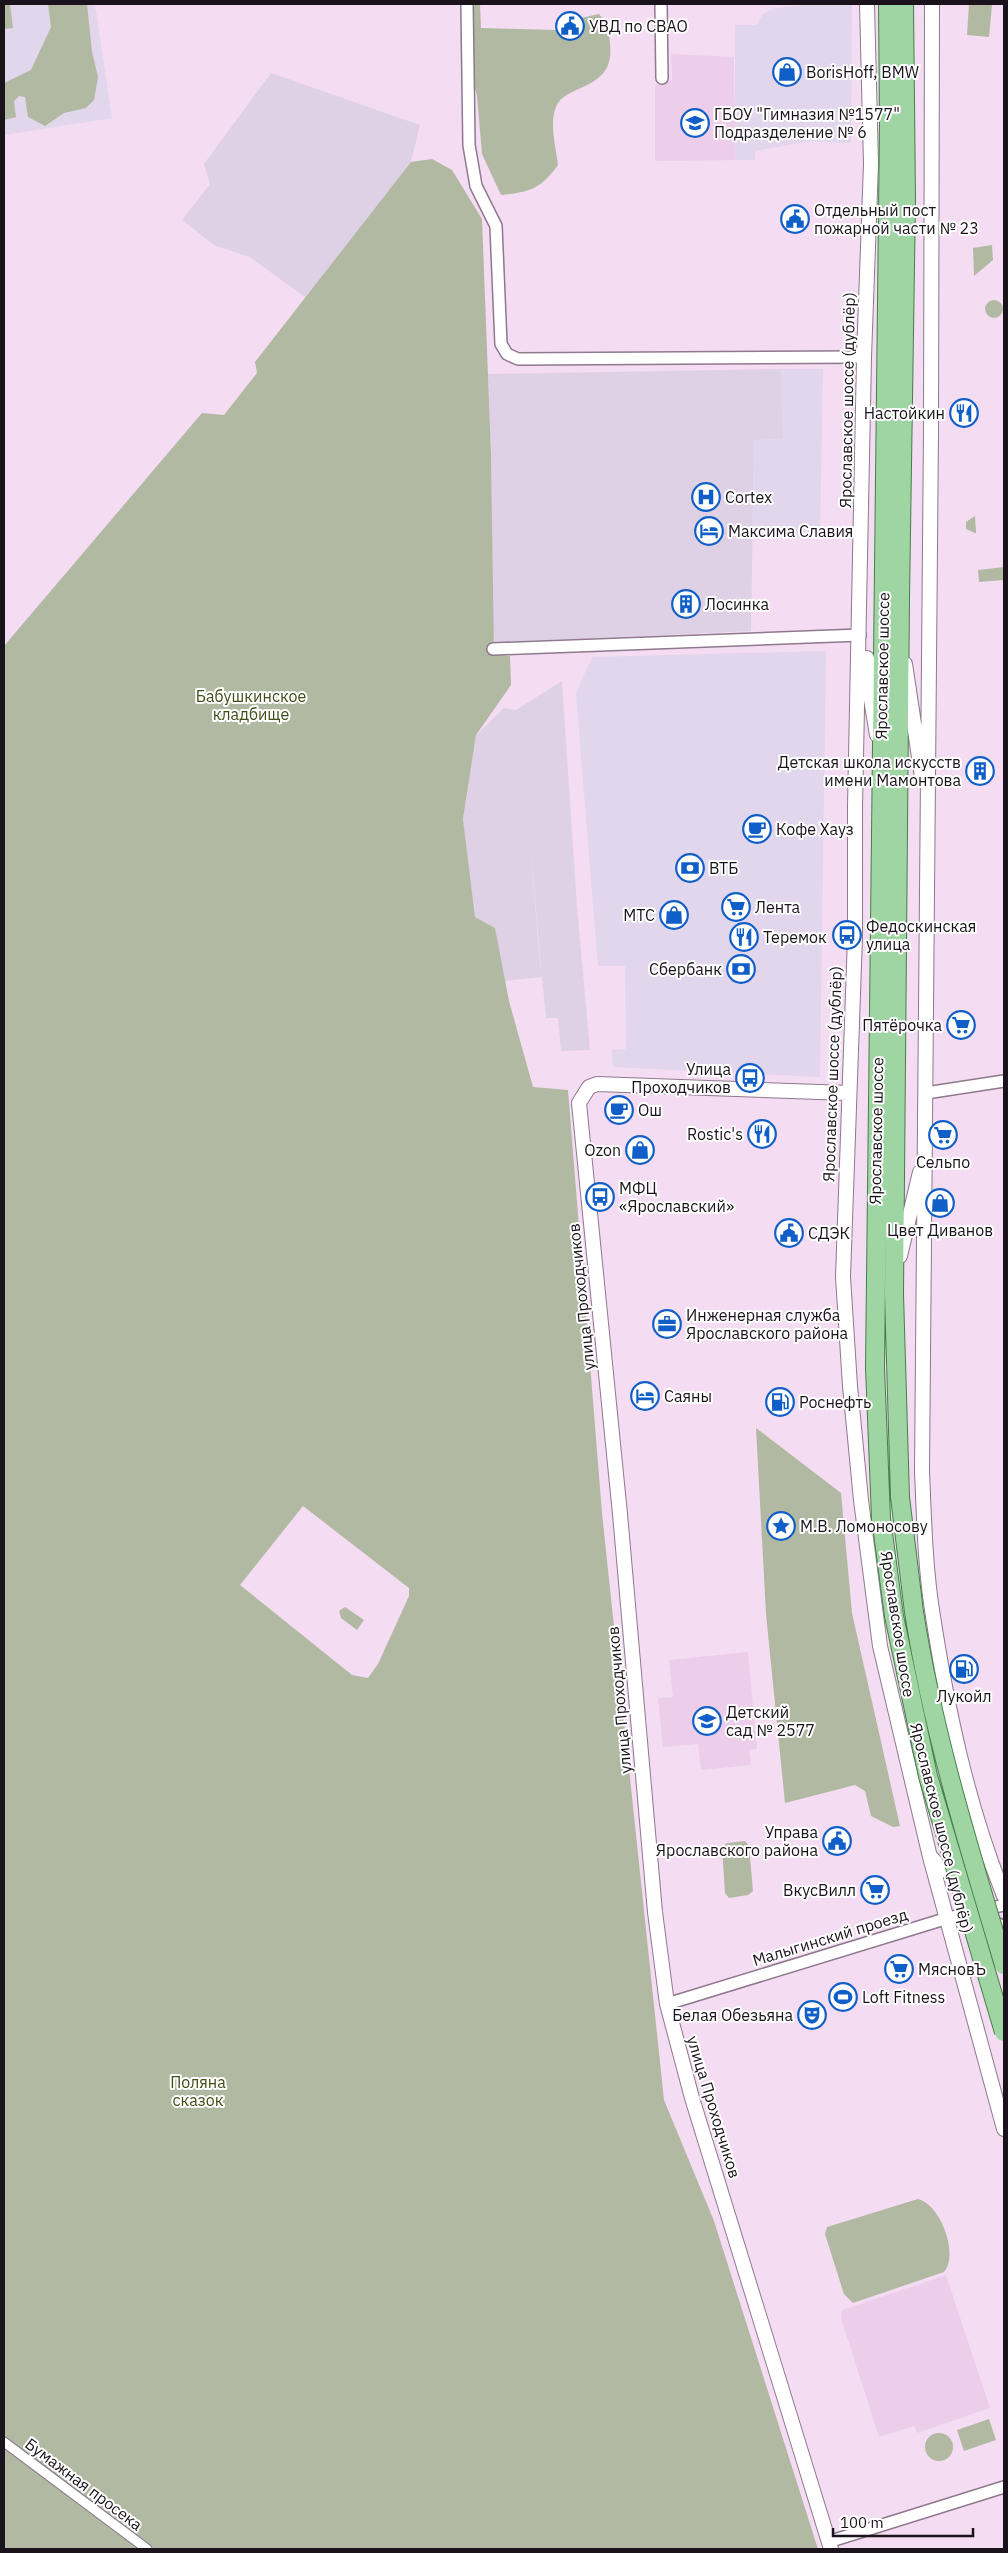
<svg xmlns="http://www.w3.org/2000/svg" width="1008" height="2553" viewBox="0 0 1008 2553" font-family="'IBM Plex Sans',sans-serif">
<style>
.commercial{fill:#e1d6eb}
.industrial{fill:#dfd1e5;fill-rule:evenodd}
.built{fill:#ecceea}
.green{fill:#b2b9a2;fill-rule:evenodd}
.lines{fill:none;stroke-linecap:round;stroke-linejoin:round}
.pedestrian-casing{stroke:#8e798d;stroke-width:11}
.minor-casing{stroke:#8e798d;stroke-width:14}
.tertiary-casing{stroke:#8e798d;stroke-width:16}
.primary-casing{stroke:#477f4a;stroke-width:20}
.pedestrian{stroke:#fff;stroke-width:9}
.minor{stroke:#fff;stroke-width:11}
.tertiary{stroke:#fff;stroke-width:14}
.primary{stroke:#9ed5a2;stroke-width:18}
.primary-bridge-casing{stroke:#477f4a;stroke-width:20;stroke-linecap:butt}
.primary-bridge{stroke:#9ed5a2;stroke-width:18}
.labels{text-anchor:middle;stroke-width:4;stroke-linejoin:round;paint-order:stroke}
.poi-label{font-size:16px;fill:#1b131b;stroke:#fff;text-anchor:start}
.street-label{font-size:16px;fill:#1b131b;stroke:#fff}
.park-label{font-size:16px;fill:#424f19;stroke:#fff}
</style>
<rect width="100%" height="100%" fill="#f4dcf2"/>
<path class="commercial" d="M4,4H95L112,118L4,135Z
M817,4H852L851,143L811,141L755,151V160H735V25H757L762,15L774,8Z
M781,369H823L820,537L753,536L754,440L783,439Z
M826,651L820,1077L613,1067L612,1050L626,1049L625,966H598L576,694L587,668L593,657Z"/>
<path class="industrial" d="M271,73L420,125L411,162L306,298L250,257L214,245L182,220L210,184L204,164Z
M781,369L783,439L754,440L751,631L493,643L491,454L488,374Z
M562,681L577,907L590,1050L561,1051L558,1018H546L542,977L504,981L495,928L475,917L463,819L476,735L504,708L516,710ZM528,818L541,968V969L540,964Z"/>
<path class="built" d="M671,54L734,57L735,160L655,161V86L672,80Z
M748,1652L757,1749L749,1750L751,1765L701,1770L698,1744L663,1747L658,1698L673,1697L669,1660Z
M946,2275L990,2408L917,2433L914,2426L879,2437L841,2318L842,2310Z"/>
<path class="green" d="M4,4H10L13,28L4,29Z
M48,4H87L92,52L98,77L94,100L86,108L64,113L45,126L28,117L25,97L19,96L14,101L16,117L4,120V83L31,70L51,27Z
M469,4H480L481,28L558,30L572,20L599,14C608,24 609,31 610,45C615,91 566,83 556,107C549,124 556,147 558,165C540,189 531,192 501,195L482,154L477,96L470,68Z
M969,4L992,5L989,37L967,35Z
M432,159L452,170L482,219L491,454L494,654L510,656L511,685L476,735L463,819L475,917L495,928L509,1001L533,1087L568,1090L602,1513L664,2100L714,2221L818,2549H4V646L202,413L224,415L257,373L255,362L411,162ZM303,1506L409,1588V1596L378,1664L368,1678L352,1675L240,1585Z
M992,245L993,260L974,276L973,248Z
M985 309a9 9 0 1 1 18 0a9 9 0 1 1-18 0Z
M975,516L976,533H975L966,529V522Z
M1004,567V580L979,582L978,570Z
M756,1428L841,1493L852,1613L900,1826L893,1827L871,1816L865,1791L855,1785L785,1803L766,1614Z
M345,1607L364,1620L357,1630L341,1618L339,1611Z
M745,1841L749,1846L753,1891L748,1895L729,1898L725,1893L722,1847L727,1843Z
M918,2199C941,2205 959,2254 944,2272L853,2303L844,2294L842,2288L825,2234L827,2227Z
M989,2419L996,2440L964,2451L957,2430Z
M925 2447a14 14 0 1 1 28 0a14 14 0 1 1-28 0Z"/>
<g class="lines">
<defs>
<path id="pedestrian" d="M4,2442L147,2549"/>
<path id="minor" d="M467,4L469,145L476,186L496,226L501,344L507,354L518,359L864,357
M661,4L662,78
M493,649L860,635
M926,1093L1004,1081
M987,1918L1004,1927
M667,2004L948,1918L1004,1905
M828,2542L1004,2487"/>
<path id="tertiary" d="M867,4L871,164L864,357L855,807V937L843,1277L850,1386L861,1500L880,1646L930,1857L1004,2129
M932,4L931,430L922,1471C924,1517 925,1564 932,1610C947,1708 967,1804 1004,1896
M867,658L870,693L877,735
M905,664L922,777
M900,1256L920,1172
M931,1857C946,1876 965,1883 978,1858
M831,2549L692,2098L667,2004L655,1912L620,1514L579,1103L589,1087L597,1084L848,1093"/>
<path id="primary" d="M888,4L889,124L875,1368L881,1518L894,1616
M904,4L906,200L900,598L894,1294L900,1497L914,1612"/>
</defs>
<use href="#pedestrian" class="pedestrian-casing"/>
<use href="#minor" class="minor-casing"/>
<use href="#tertiary" class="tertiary-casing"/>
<use href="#primary" class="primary-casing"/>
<use href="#pedestrian" class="pedestrian"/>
<use href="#minor" class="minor"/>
<use href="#tertiary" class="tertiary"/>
<use href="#primary" class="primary"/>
<defs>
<path id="primary-bridge" d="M914,1612C933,1733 969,1848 1004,1965
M894,1616L928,1776L1004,2032"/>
</defs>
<use href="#primary-bridge" class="primary-bridge-casing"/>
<use href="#primary-bridge" class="primary-bridge"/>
</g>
<defs>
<symbol id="civic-ring" viewBox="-11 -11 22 22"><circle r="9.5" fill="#fff" stroke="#105ec8" stroke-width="1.5"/><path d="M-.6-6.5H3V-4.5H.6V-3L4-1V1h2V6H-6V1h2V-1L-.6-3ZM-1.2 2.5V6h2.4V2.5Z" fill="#105ec8"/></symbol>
<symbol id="shop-ring" viewBox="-11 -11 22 22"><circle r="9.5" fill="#fff" stroke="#105ec8" stroke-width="1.5"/><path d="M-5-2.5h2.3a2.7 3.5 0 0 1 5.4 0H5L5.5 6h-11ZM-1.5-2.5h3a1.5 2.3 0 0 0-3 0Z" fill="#105ec8"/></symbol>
<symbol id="school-ring" viewBox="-11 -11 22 22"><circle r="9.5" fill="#fff" stroke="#105ec8" stroke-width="1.5"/><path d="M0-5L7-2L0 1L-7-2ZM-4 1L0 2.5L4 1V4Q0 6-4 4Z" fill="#105ec8"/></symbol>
<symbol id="restaurant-ring" viewBox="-11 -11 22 22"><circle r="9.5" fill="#fff" stroke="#105ec8" stroke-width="1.5"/><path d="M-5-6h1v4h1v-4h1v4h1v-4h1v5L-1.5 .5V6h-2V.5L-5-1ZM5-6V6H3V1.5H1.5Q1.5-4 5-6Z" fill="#105ec8"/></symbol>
<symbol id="hospital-ring" viewBox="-11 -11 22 22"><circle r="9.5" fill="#fff" stroke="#105ec8" stroke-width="1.5"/><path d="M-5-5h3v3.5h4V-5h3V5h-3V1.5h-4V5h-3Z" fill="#105ec8"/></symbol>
<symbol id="hotel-ring" viewBox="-11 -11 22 22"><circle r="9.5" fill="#fff" stroke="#105ec8" stroke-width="1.5"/><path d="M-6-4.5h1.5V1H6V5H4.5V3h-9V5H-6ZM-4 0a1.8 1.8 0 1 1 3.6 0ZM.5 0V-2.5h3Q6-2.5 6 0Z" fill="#105ec8"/></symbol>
<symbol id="building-ring" viewBox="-11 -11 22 22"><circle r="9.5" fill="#fff" stroke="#105ec8" stroke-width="1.5"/><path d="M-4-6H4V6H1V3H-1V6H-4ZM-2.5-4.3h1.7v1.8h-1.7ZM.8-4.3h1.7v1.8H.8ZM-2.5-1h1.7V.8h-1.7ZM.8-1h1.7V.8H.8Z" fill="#105ec8"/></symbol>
<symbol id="cafe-ring" viewBox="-11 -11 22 22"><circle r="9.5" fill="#fff" stroke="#105ec8" stroke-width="1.5"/><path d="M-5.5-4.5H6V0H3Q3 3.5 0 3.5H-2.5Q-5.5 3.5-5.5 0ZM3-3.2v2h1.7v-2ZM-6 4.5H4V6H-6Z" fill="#105ec8"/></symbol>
<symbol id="bank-ring" viewBox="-11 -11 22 22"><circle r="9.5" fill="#fff" stroke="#105ec8" stroke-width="1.5"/><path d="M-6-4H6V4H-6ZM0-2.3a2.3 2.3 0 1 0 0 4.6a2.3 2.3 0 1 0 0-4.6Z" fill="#105ec8"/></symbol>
<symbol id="supermarket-ring" viewBox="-11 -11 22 22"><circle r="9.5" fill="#fff" stroke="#105ec8" stroke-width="1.5"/><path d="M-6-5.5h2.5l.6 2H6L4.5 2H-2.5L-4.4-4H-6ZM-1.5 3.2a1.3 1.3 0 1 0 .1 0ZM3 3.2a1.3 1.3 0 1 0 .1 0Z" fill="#105ec8"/></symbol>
<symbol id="bus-ring" viewBox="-11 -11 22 22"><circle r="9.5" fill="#fff" stroke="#105ec8" stroke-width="1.5"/><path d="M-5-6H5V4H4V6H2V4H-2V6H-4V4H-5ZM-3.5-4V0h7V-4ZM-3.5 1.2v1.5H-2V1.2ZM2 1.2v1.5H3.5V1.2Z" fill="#105ec8"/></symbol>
<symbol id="office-ring" viewBox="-11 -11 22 22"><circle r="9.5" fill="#fff" stroke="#105ec8" stroke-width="1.5"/><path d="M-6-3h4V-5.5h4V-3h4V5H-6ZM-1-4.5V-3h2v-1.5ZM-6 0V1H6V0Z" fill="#105ec8"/></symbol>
<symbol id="fuel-ring" viewBox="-11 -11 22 22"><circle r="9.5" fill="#fff" stroke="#105ec8" stroke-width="1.5"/><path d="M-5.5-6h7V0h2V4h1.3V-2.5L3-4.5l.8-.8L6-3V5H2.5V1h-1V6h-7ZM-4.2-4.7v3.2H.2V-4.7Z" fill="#105ec8"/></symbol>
<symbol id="sight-ring" viewBox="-11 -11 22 22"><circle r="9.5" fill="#fff" stroke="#105ec8" stroke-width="1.5"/><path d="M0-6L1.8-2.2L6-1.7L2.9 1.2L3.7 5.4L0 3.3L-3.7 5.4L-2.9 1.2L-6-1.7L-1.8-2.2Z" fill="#105ec8"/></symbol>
<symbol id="stadium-ring" viewBox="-11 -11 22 22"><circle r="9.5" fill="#fff" stroke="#105ec8" stroke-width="1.5"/><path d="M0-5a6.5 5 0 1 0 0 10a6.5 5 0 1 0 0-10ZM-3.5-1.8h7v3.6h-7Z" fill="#105ec8"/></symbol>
<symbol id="theatre-ring" viewBox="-11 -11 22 22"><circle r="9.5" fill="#fff" stroke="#105ec8" stroke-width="1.5"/><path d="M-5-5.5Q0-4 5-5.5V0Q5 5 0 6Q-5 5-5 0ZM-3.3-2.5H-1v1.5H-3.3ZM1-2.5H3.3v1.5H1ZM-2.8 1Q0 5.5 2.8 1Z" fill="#105ec8"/></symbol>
</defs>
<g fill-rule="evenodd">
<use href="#civic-ring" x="554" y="10" width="32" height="32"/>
<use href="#shop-ring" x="771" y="56" width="32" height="32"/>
<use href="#school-ring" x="679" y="107" width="32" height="32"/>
<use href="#civic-ring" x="779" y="203" width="32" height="32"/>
<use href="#restaurant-ring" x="948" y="397" width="32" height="32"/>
<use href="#hospital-ring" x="690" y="481" width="32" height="32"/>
<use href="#hotel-ring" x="693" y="515" width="32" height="32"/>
<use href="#building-ring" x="670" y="588" width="32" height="32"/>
<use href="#building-ring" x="964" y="755" width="32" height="32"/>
<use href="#cafe-ring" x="741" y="813" width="32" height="32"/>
<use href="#bank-ring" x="674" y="852" width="32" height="32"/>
<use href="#supermarket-ring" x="720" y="891" width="32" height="32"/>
<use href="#shop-ring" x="658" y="899" width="32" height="32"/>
<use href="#bus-ring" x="831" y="919" width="32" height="32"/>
<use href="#restaurant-ring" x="728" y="921" width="32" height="32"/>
<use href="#bank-ring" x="725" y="953" width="32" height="32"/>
<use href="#supermarket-ring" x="945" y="1009" width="32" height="32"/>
<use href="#bus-ring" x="734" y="1062" width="32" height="32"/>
<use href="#cafe-ring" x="603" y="1094" width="32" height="32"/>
<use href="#restaurant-ring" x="746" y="1118" width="32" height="32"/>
<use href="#supermarket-ring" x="927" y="1119" width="32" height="32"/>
<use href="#shop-ring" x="624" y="1134" width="32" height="32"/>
<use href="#bus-ring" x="584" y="1181" width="32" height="32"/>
<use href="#shop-ring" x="924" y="1187" width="32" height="32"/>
<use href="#civic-ring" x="773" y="1217" width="32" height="32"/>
<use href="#office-ring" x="651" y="1308" width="32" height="32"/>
<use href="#hotel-ring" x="629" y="1380" width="32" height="32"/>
<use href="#fuel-ring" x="764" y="1386" width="32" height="32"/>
<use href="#sight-ring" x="765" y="1510" width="32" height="32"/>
<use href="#fuel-ring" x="948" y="1653" width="32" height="32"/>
<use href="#school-ring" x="691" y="1705" width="32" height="32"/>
<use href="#civic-ring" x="821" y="1825" width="32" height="32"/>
<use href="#supermarket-ring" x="859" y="1874" width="32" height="32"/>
<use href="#supermarket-ring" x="883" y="1953" width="32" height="32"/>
<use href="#stadium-ring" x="827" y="1981" width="32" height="32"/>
<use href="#theatre-ring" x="796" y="1999" width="32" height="32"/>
</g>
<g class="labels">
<g class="poi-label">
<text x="589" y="32">УВД по СВАО</text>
<text x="806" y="78">BorisHoff, BMW</text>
<text x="714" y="120">ГБОУ "Гимназия №1577"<tspan x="714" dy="18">Подразделение № 6</tspan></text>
<text x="814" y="216">Отдельный пост<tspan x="814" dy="18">пожарной части № 23</tspan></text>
<text x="945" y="419" text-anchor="end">Настойкин</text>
<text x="725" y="503">Cortex</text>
<text x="728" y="537">Максима Славия</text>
<text x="705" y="610">Лосинка</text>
<text x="961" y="768" text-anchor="end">Детская школа искусств<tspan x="961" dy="18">имени Мамонтова</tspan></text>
<text x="776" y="835">Кофе Хауз</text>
<text x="709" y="874">ВТБ</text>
<text x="755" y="913">Лента</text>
<text x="655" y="921" text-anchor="end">МТС</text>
<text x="866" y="932">Федоскинская<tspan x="866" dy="18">улица</tspan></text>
<text x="763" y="943">Теремок</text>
<text x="722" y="975" text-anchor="end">Сбербанк</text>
<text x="942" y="1031" text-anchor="end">Пятёрочка</text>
<text x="731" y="1075" text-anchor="end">Улица<tspan x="731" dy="18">Проходчиков</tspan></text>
<text x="638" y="1116">Ош</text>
<text x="743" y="1140" text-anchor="end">Rostic's</text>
<text x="621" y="1156" text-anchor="end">Ozon</text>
<text x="943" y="1168" text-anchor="middle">Сельпо</text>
<text x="619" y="1194">МФЦ<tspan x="619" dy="18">«Ярославский»</tspan></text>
<text x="940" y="1236" text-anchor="middle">Цвет Диванов</text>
<text x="808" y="1239">СДЭК</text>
<text x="686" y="1321">Инженерная служба<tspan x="686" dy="18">Ярославского района</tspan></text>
<text x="664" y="1402">Саяны</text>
<text x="799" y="1408">Роснефть</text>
<text x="800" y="1532">М.В. Ломоносову</text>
<text x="964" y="1702" text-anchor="middle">Лукойл</text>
<text x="726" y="1718">Детский<tspan x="726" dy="18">сад № 2577</tspan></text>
<text x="818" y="1838" text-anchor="end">Управа<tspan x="818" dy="18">Ярославского района</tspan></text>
<text x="856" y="1896" text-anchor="end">ВкусВилл</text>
<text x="918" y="1975">МясновЪ</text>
<text x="862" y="2003">Loft Fitness</text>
<text x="793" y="2021" text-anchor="end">Белая Обезьяна</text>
</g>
<g class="street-label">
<text transform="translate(847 400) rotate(-89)" y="6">Ярославское шоссе (дублёр)</text>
<text transform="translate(882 666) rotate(-89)" y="6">Ярославское шоссе</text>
<text transform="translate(832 1074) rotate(-88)" y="6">Ярославское шоссе (дублёр)</text>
<text transform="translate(876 1131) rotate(-89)" y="6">Ярославское шоссе</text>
<text transform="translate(581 1297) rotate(-96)" y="6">улица Проходчиков</text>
<text transform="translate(898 1624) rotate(81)" y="6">Ярославское шоссе</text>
<text transform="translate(619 1700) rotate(-95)" y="6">улица Проходчиков</text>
<text transform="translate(942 1828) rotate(76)" y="6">Ярославское шоссе (дублёр)</text>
<text transform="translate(830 1937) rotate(-17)" y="6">Малыгинский проезд</text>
<text transform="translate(714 2107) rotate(73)" y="6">улица Проходчиков</text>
<text transform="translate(84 2484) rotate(37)" y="6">Бумажная просека</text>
</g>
<g class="park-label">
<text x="251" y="702">Бабушкинское<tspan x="251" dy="18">кладбище</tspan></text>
<text x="198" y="2088">Поляна<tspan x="198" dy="18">сказок</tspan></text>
</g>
</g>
<rect width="1008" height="2553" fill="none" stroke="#1b131b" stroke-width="10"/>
<path d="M833 2528v8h140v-8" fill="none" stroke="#1b131b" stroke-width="2.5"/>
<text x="840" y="2528" font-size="15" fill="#1b131b" stroke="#ffffff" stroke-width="4" paint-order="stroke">100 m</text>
</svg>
